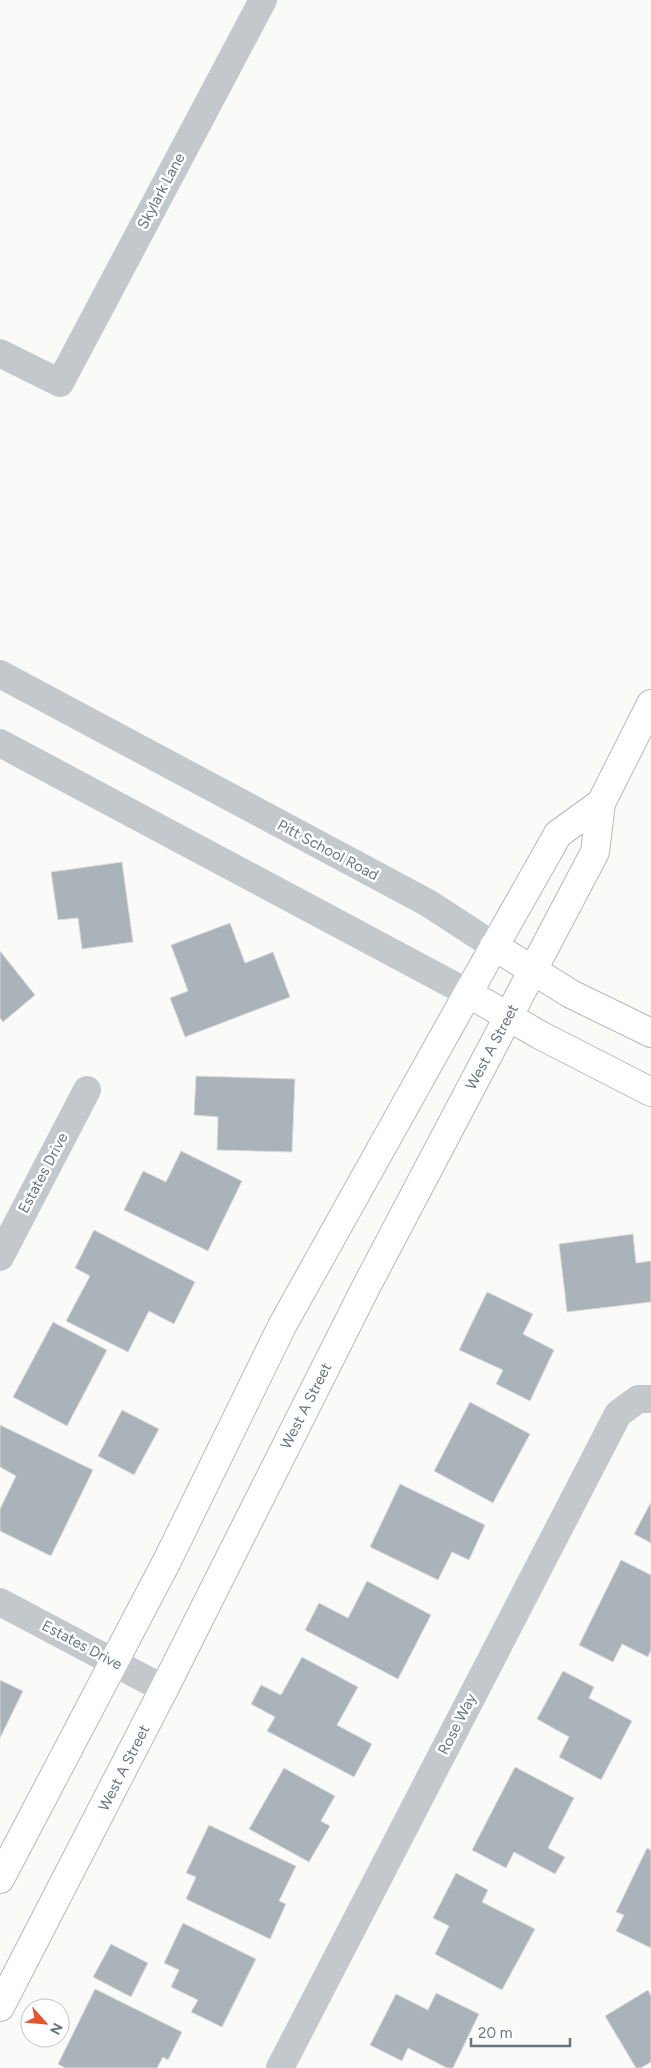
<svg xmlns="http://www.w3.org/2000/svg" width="651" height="2068" viewBox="0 0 651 2068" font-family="Figtree,sans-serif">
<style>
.building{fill:#aab3b9;stroke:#dcdcda}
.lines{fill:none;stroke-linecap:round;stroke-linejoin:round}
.secondary-casing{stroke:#b3babf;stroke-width:30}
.minor{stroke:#c3c8cc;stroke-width:28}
.tertiary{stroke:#c3c8cc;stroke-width:28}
.secondary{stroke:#fff;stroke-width:28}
.labels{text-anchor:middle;stroke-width:5;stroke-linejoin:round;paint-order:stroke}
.street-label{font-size:15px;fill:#657683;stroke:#fff}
</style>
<rect width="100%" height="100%" fill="#fafaf8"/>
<path class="building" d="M122,862L133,942L82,949L78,918L58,920L51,872Z
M230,923L245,963L273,952L290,997L185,1037L170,998L188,991L171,945Z
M0,951L35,995L3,1022L0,1018Z
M196,1076L295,1079L292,1152L217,1150L218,1117L194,1115Z
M181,1151L242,1181L208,1251L124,1210L143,1171L166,1182Z
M94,1230L195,1282L174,1324L149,1311L128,1352L66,1321L90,1276L75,1268Z
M633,1234L636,1263L651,1261V1302L567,1312L559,1244Z
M487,1292L533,1314L523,1334L554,1350L530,1401L496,1384L503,1370L459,1350Z
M53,1322L107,1350L67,1426L13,1397Z
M470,1402L530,1434L493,1503L434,1471Z
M122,1410L159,1429L134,1475L98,1456Z
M0,1425L93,1470L51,1556L0,1531V1509L16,1476L0,1467Z
M400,1484L485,1525L469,1560L452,1552L438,1580L370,1547Z
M651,1502V1543L634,1534Z
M621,1560L651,1575V1650L648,1657L622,1644L613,1662L579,1645Z
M367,1581L431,1615L398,1679L305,1630L319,1603L348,1618Z
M302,1657L358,1687L337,1725L372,1744L354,1777L267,1731L275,1717L251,1704L261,1685L281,1695Z
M563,1671L594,1687L589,1698L632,1721L601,1780L559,1757L569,1737L537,1719Z
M0,1680L23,1691L0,1738Z
M515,1767L574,1798L548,1848L565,1857L555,1874L514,1852L506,1868L472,1850Z
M284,1768L335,1796L321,1821L330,1826L309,1862L249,1829Z
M209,1825L296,1866L279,1901L286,1904L270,1939L186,1899L196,1877L186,1873Z
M647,1848L651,1850V1948L616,1931L624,1915L616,1912Z
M456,1873L488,1890L482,1902L535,1929L502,1990L435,1954L449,1926L433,1918Z
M183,1923L256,1959L222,2027L191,2012L198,2000L171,1987L179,1970L164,1963Z
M111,1944L148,1963L131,1997L93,1977Z
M95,1989L182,2032L168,2060L163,2057L157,2068H65L58,2064Z
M648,1990L651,1996V2062L641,2068H636L605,2016Z
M436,1993L479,2014L453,2068H447L408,2048L402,2061L370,2045L396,1994L428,2010Z"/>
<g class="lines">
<defs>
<path id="secondary" d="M494,946L571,994L651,1033
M468,993L540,1035L651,1092
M0,1879L167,1561L282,1326L468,993L558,834L601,803
M0,2007L164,1689L366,1287L595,852L601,803L651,704"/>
</defs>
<use href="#secondary" class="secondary-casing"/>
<path class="minor" d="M0,353L60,383L263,0
M0,1257L87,1090
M0,1602L164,1689
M280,2068L618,1414L638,1399H651"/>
<path class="tertiary" d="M0,674L428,903L494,946
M0,743L468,993"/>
<use href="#secondary" class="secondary"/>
</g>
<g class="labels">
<g class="street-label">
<text transform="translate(161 191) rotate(-62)" y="5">Skylark Lane</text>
<text transform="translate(328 850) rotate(28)" y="5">Pitt School Road</text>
<text transform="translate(492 1047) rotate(-62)" y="5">West A Street</text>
<text transform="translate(43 1173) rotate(-62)" y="5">Estates Drive</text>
<text transform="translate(306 1406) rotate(-63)" y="5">West A Street</text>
<text transform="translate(82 1645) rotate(28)" y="5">Estates Drive</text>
<text transform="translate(457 1724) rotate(-63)" y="5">Rose Way</text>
<text transform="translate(124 1768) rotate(-63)" y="5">West A Street</text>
</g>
</g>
<g transform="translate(45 2023) rotate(117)"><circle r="24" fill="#ffffff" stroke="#c1c8cd"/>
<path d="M0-4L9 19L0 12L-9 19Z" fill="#e4572e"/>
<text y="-8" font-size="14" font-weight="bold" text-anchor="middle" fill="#657683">N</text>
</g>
<path d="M471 2038v8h99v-8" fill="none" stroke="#657683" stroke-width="2.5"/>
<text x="478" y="2038" font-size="15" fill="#657683" stroke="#ffffff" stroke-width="4" paint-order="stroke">20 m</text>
</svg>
